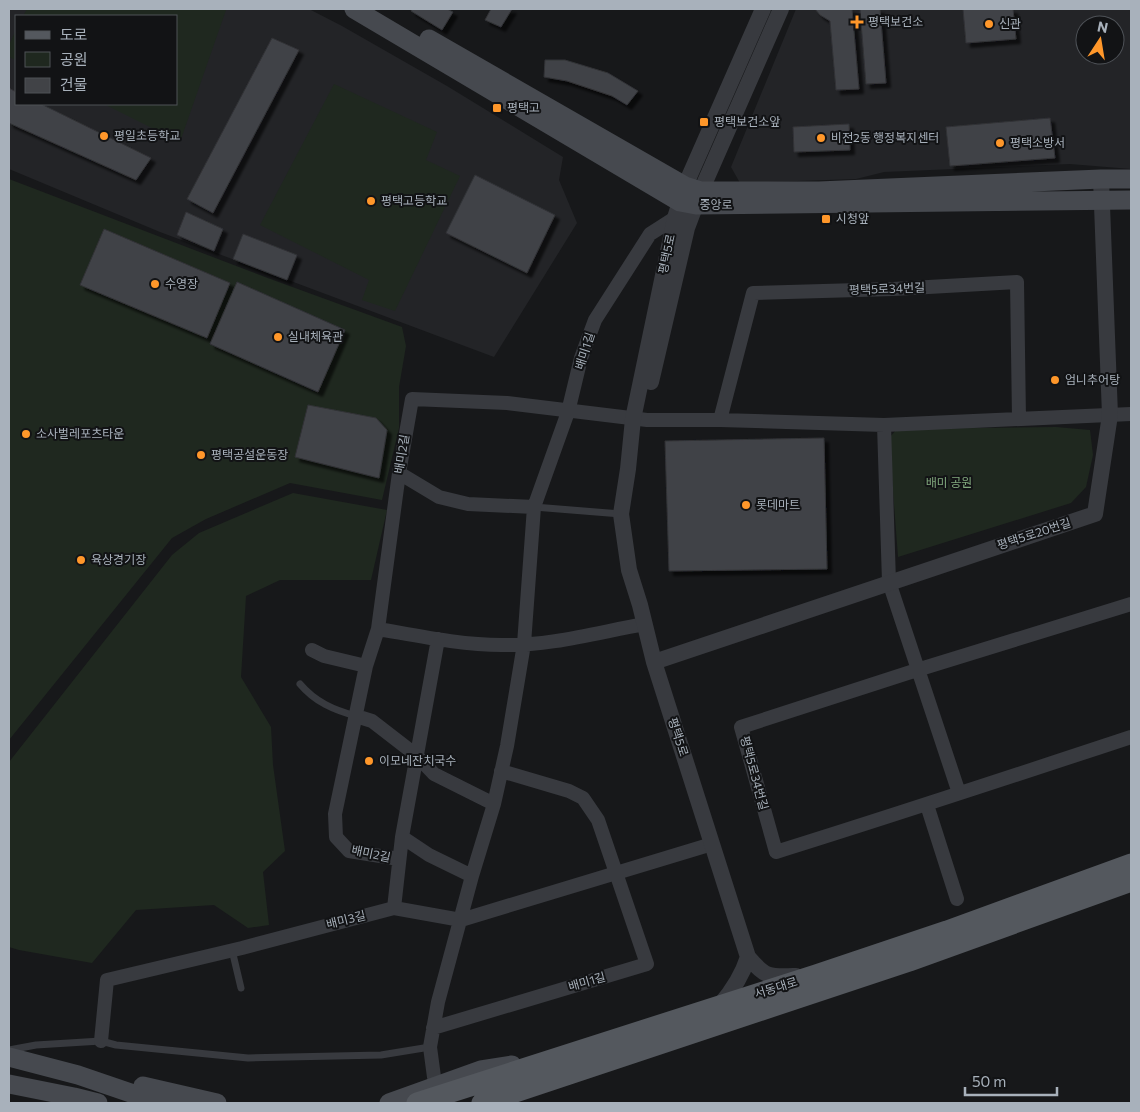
<svg xmlns="http://www.w3.org/2000/svg" width="1140" height="1112" viewBox="0 0 1140 1112" font-family="Commissioner,'Noto Sans KR',sans-serif">
<style>
.built{fill:#232427;fill-rule:evenodd}
.green{fill:#1f281f}
.building{fill:#414347;stroke:#313236;filter:url(#shadow)}
.lines{fill:none;stroke-linecap:round;stroke-linejoin:round}
.service{stroke:#383a3f;stroke-width:7}
.minor{stroke:#383a3f;stroke-width:14}
.tertiary{stroke:#383a3f;stroke-width:16}
.secondary{stroke:#46494f;stroke-width:19}
.primary{stroke:#54585e;stroke-width:21}
.poi-dot{fill:#ff972a;stroke:#121315;stroke-width:2}
.labels{text-anchor:middle;stroke-width:4;stroke-linejoin:round;paint-order:stroke}
.poi-label{font-size:12px;fill:#a8b1bb;stroke:#121315;text-anchor:start}
.street-label{font-size:12px;fill:#a8b1bb;stroke:#121315}
.park-label{font-size:12px;fill:#81a87d;stroke:#121315}
</style>
<defs>
<filter id="shadow"><feDropShadow dx="4.5" dy="4.5" stdDeviation="1" flood-color="#0009"/></filter>
</defs>
<rect width="100%" height="100%" fill="#17181a"/>
<path class="built" d="M9,9H309L342,26L447,86L563,157L559,180L577,223L494,357L160,232L9,169ZM16,16H176V104H16Z
M796,9H1131V169L1070,164L884,172L856,179L740,183L731,167ZM1085,25H1115V55H1085Z"/>
<path class="green" d="M27,9H223L226,10L180,142L104,104H176V16H23Z
M16,30V60L9,57V45Z
M334,84L437,132L426,160L460,176L395,311L362,300L369,280L260,225Z
M9,179L265,277L402,327L406,346L399,387V428L382,500L290,483L206,519L172,538L9,740Z
M1056,427L1090,430L1093,455L1086,487L1071,503L898,557L889,438L897,429Z
M293,493L387,510L371,580H280L246,596L241,677L271,727L273,765L285,851L263,872L269,925L248,928L214,905L136,910L92,963L19,950L9,947V762L172,555L199,533Z"/>
<path class="building" d="M412,9H447L453,12L442,30L411,11Z
M491,9H512L501,27L485,20Z
M815,9H852L859,89L836,90L830,21L820,15Z
M860,9H880L886,83L866,84Z
M963,9H1013L1016,39L966,43Z
M272,38L299,50L213,213L187,199Z
M545,60H565L608,73L638,91L627,105L612,96L567,81L544,77Z
M9,88L16,92V104H41L151,158L136,180L9,123Z
M1050,118L1055,158L950,166L946,127Z
M849,124L850,150L794,152L793,127Z
M475,175L555,215L527,273L446,233Z
M186,212L223,229L214,251L177,235Z
M104,229L230,283L207,338L80,285Z
M243,234L297,255L287,280L233,259Z
M237,282L345,330L318,392L210,344Z
M308,405L376,418L387,430L379,478L295,457Z
M824,438L827,569L669,571L665,441Z"/>
<g class="lines">
<path class="service" d="M534,507L621,514
M300,684C315,702 334,710 356,716
M232,950L241,988
M9,1050L36,1045L101,1041L116,1045L248,1058L381,1055L430,1047"/>
<path class="minor" d="M720,420L753,293L893,289L1017,282L1019,419
M884,425L889,582L959,793
M399,473L439,497L468,504L534,507
M1131,604L917,670L741,727L776,852C895,815 1013,776 1131,737
M378,629C419,636 461,645 502,645C550,646 599,632 645,624
M312,650L324,656L366,666
M356,716L372,721L416,755L434,774L494,804
M927,805L957,899
M402,837L429,855L472,876
M399,859L349,851L336,837L335,814L366,666L378,629L399,473L412,399L507,403L647,420H720L884,425L1131,414
M394,908L402,837L438,639
M433,1028L647,964L598,820L583,798L569,791L501,771
M101,1041L107,980L242,948L394,908L461,920L712,844
M434,1077L430,1047L438,1002L472,876L494,804L507,746L524,644L534,507L568,412L581,358L595,320L650,234L675,218"/>
<path class="tertiary" d="M763,9L685,186L675,218L633,419L628,469L621,514L629,570L640,605L654,662L748,957C766,978 769,977 796,976
M651,382L687,228L701,191L781,9
M654,662L1095,514L1110,415L1101,179
M720,1005C733,990 742,976 748,957"/>
<path class="secondary" d="M354,9L680,202L696,205L1131,200
M429,39L685,186L701,191H819L1101,179H1131
M9,1057L78,1075L160,1103
M9,1084L74,1097L98,1103
M143,1086L217,1103
M389,1103L481,1070L512,1065"/>
<path class="primary" d="M417,1103L816,975L947,931L1131,864
M482,1103L909,961L1131,881"/>
</g>
<g class="poi-dot">
<path d="M854.5 14.5h5v5h5v5h-5v5h-5v-5h-5v-5h5z"/>
<circle cx="989" cy="24" r="5"/>
<rect x="492" y="103" width="10" height="10" rx="2.5"/>
<rect x="699" y="117" width="10" height="10" rx="2.5"/>
<circle cx="104" cy="136" r="5"/>
<circle cx="821" cy="138" r="5"/>
<circle cx="1000" cy="143" r="5"/>
<circle cx="371" cy="201" r="5"/>
<rect x="821" y="214" width="10" height="10" rx="2.5"/>
<circle cx="155" cy="284" r="5"/>
<circle cx="278" cy="337" r="5"/>
<circle cx="1055" cy="380" r="5"/>
<circle cx="26" cy="434" r="5"/>
<circle cx="201" cy="455" r="5"/>
<circle cx="746" cy="505" r="5"/>
<circle cx="81" cy="560" r="5"/>
<circle cx="369" cy="761" r="5"/>
</g>
<g class="labels">
<g class="poi-label">
<text x="868" y="26">평택보건소</text>
<text x="999" y="28">신관</text>
<text x="507" y="112">평택고</text>
<text x="714" y="126">평택보건소앞</text>
<text x="114" y="140">평일초등학교</text>
<text x="831" y="142">비전2동 행정복지센터</text>
<text x="1010" y="147">평택소방서</text>
<text x="381" y="205">평택고등학교</text>
<text x="836" y="223">시청앞</text>
<text x="165" y="288">수영장</text>
<text x="288" y="341">실내체육관</text>
<text x="1065" y="384">엄니추어탕</text>
<text x="36" y="438">소사벌레포츠타운</text>
<text x="211" y="459">평택공설운동장</text>
<text x="756" y="509">롯데마트</text>
<text x="91" y="564">육상경기장</text>
<text x="379" y="765">이모네잔치국수</text>
</g>
<g class="street-label">
<text x="716" y="209">중앙로</text>
<text transform="translate(667 254) rotate(-78)" y="4">평택5로</text>
<text transform="translate(887 289) rotate(-2)" y="4">평택5로34번길</text>
<text transform="translate(585 351) rotate(-72)" y="4">배미1길</text>
<text transform="translate(402 454) rotate(-81)" y="4">배미2길</text>
<text transform="translate(1034 534) rotate(-18)" y="4">평택5로20번길</text>
<text transform="translate(678 737) rotate(72)" y="4">평택5로</text>
<text transform="translate(754 773) rotate(75)" y="4">평택5로34번길</text>
<text transform="translate(371 854) rotate(12)" y="4">배미2길</text>
<text transform="translate(346 920) rotate(-14)" y="4">배미3길</text>
<text transform="translate(587 982) rotate(-16)" y="4">배미1길</text>
<text transform="translate(776 988) rotate(-17)" y="4">서동대로</text>
</g>
<g class="park-label">
<text x="949" y="487">배미 공원</text>
</g>
</g>
<rect width="1140" height="1112" fill="none" stroke="#a8b1bb" stroke-width="20"/>
<rect x="15" y="15" width="162" height="90" fill="#121315" stroke="#4e5257"/>
<rect x="25" y="31" width="25" height="8" fill="#54585e" stroke="#4e5257"/>
<text x="60" y="40" font-size="15" fill="#a8b1bb">도로</text>
<rect x="25" y="52" width="25" height="15" fill="#1f281f" stroke="#4e5257"/>
<text x="60" y="65" font-size="15" fill="#a8b1bb">공원</text>
<rect x="25" y="78" width="25" height="15" fill="#414347" stroke="#4e5257"/>
<text x="60" y="90" font-size="15" fill="#a8b1bb">건물</text>
<g transform="translate(1100 40) rotate(12)"><circle r="24" fill="#121315" stroke="#4e5257"/>
<path d="M0-4L9 19L0 12L-9 19Z" fill="#ff972a"/>
<text y="-8" font-size="14" font-weight="bold" text-anchor="middle" fill="#a8b1bb">N</text>
</g>
<path d="M965 1087v8h92v-8" fill="none" stroke="#a8b1bb" stroke-width="2.5"/>
<text x="972" y="1087" font-size="15" fill="#a8b1bb" stroke="#121315" stroke-width="4" paint-order="stroke">50 m</text>
</svg>
